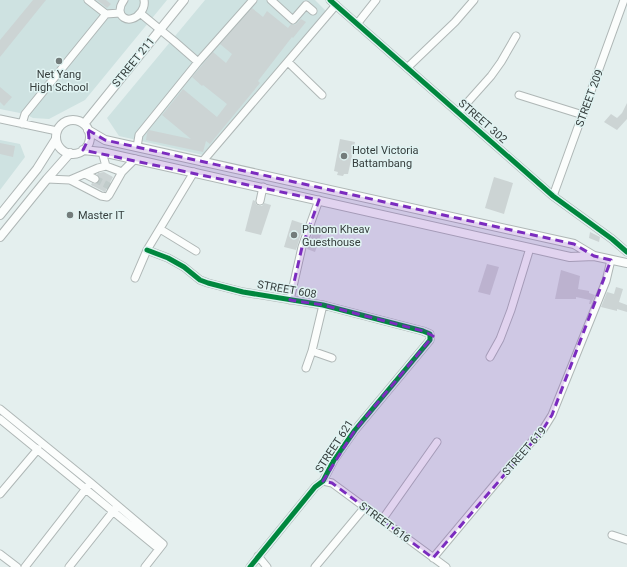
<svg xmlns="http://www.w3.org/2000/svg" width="627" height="567" viewBox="0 0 627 567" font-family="Roboto,sans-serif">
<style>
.built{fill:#cee2e1}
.building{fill:#ccd4d4}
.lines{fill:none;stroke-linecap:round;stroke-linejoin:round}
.minor-tunnel{stroke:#c1cccb;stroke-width:7;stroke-dasharray:7 3.5;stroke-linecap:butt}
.minor-casing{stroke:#afb7b6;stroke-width:9}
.major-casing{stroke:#afb7b6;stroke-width:10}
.minor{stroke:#fbfdfc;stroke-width:7}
.major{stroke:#fbfdfc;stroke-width:8}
.cycleway-casing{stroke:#e0f3f2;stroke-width:8}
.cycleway{stroke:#00873e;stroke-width:5}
.marked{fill:#7b2cbf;fill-opacity:0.2;stroke:#7b2cbf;stroke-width:3;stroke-dasharray:8 5;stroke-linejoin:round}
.poi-dot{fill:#737c7b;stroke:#e0f3f2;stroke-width:1.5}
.labels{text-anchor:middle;stroke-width:3;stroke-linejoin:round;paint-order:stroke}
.street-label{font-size:11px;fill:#363e3d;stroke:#e0f3f2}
.poi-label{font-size:11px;fill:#363e3d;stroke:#e0f3f2;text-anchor:start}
</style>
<rect width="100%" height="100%" fill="#e4efee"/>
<path class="built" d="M0,0H167L85,100L49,119L33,118L25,114L0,109Z
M205,0H315L326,11L203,155L119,136L107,118Z
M0,140L20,144L25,157L0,190Z"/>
<path class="building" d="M33,0H46L0,57V40Z
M97,0H106L111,4L107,8Z
M252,8L263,17L267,11L288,28L291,24L294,25L296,24L301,19L306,22L293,38L292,37L258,81L260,83L210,144L206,141L203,152L146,140L147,133L149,130L191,139L162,115L183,89L217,117L227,104L203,85L202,86L192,77L213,52L226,63L232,54L220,44Z
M0,87L12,97L4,106L0,102Z
M627,103V119L617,130L604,122L611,114L617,118L622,113Z
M340,139L355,142L348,174H344L343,176L337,175L338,172L334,171Z
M0,143L15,146L13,157L0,154Z
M104,172L113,177L105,192L91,185L92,183L96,184L98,183L100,178L97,175L98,173Z
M494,177L513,183L504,214L485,208Z
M253,200L255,201L256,204L259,206H262L264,203L271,205L261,235L245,231Z
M292,220L304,224L296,250L284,247Z
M313,232L321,235L315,252L307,249Z
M590,232L600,237L599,242L589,238Z
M487,264L499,267L490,295L478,292Z
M561,270L580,276L578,289L589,291V293L595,295L591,304H589L590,300L576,297V299H555Z
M616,287L623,289L619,302L627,305V312L617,309V311L601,307L607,292L614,294Z"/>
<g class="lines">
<path class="minor-tunnel" d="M95,179L111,187"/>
<defs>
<path id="minor" d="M88,0L106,14L120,13
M124,0C112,16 130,27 141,12C144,8 145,5 144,0
M271,0L293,20L306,5L313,11
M330,0L553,196L612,239L627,252
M140,13L174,41L198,62L253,0
M357,24L376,0
M288,62L322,95
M407,68L455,22L474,0
M519,95L583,115
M458,113L491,76L501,62L516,36
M0,119L57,131
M22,124L25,114L106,14
M137,147L139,135L198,62
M102,152L106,166
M202,162L336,5
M85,174L95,179
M47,179L70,180L101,196L107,197L109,195L122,172L135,159
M70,180L98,168L106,166L122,172
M553,196L624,0
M260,201L263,187
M160,229L196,251
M147,250L168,258L184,267L200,280L208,283L243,292L323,305L423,331L430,334V340L355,430L334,460L323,481L315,487L250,567
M135,278L147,250L194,172
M290,300L302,247L319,200
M323,305L312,351L332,358
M490,357L500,339L511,310L530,248
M306,368L312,351
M0,409L91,483L163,544L145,567
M0,419L159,549
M323,481L332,483L446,567
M0,494L38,449
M382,520L437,442
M612,535L627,540
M0,554L17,567
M258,556L267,567
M433,558L521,453L542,431L552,415L606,281L611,260
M25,567L88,486
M69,567L115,509
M315,567L365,507"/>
<path id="major" d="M56 137a17 17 0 1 1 34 0a17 17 0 1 1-34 0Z
M84,124L184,0
M88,130L105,140L574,244L594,256
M83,150L102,152L570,257L594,256L627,263
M0,215L37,169L56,139
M0,237L47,179L70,153"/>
</defs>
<use href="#minor" class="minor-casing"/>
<use href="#major" class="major-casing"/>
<use href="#minor" class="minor"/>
<use href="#major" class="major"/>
<defs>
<path id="cycleway" d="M330,0L553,196L612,239L627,252
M147,250L168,258L184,267L200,280L208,283L243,292L323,305L423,331L430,334V340L355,430L334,460L323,481L315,487L250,567"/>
</defs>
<use href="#cycleway" class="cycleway-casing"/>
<use href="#cycleway" class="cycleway"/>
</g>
<path class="marked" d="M88,130L105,140L574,244L594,256L611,260L552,415L542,431L433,558L332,483L323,481L355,430L433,336L423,331L323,305L290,300L302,247L319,200L83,150L89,138Z"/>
<g class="poi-dot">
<circle cx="59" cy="61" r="4"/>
<circle cx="344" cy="156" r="4"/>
<circle cx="70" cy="215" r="4"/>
<circle cx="294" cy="235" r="4"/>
</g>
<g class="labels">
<g class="street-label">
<text transform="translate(133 62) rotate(-51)" y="4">STREET 211</text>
<text transform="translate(589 98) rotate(-70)" y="4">STREET 209</text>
<text transform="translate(483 121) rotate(41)" y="4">STREET 302</text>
<text transform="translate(287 289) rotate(10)" y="4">STREET 608</text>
<text transform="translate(334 446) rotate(-57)" y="4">STREET 621</text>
<text transform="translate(524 451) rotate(-49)" y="4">STREET 619</text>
<text transform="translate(385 522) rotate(36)" y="4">STREET 616</text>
</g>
<g class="poi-label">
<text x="59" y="78" text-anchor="middle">Net Yang<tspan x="59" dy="13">High School</tspan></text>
<text x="352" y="154">Hotel Victoria<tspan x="352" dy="13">Battambang</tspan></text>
<text x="78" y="219">Master IT</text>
<text x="302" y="233">Phnom Kheav<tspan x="302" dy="13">Guesthouse</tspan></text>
</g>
</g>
</svg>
